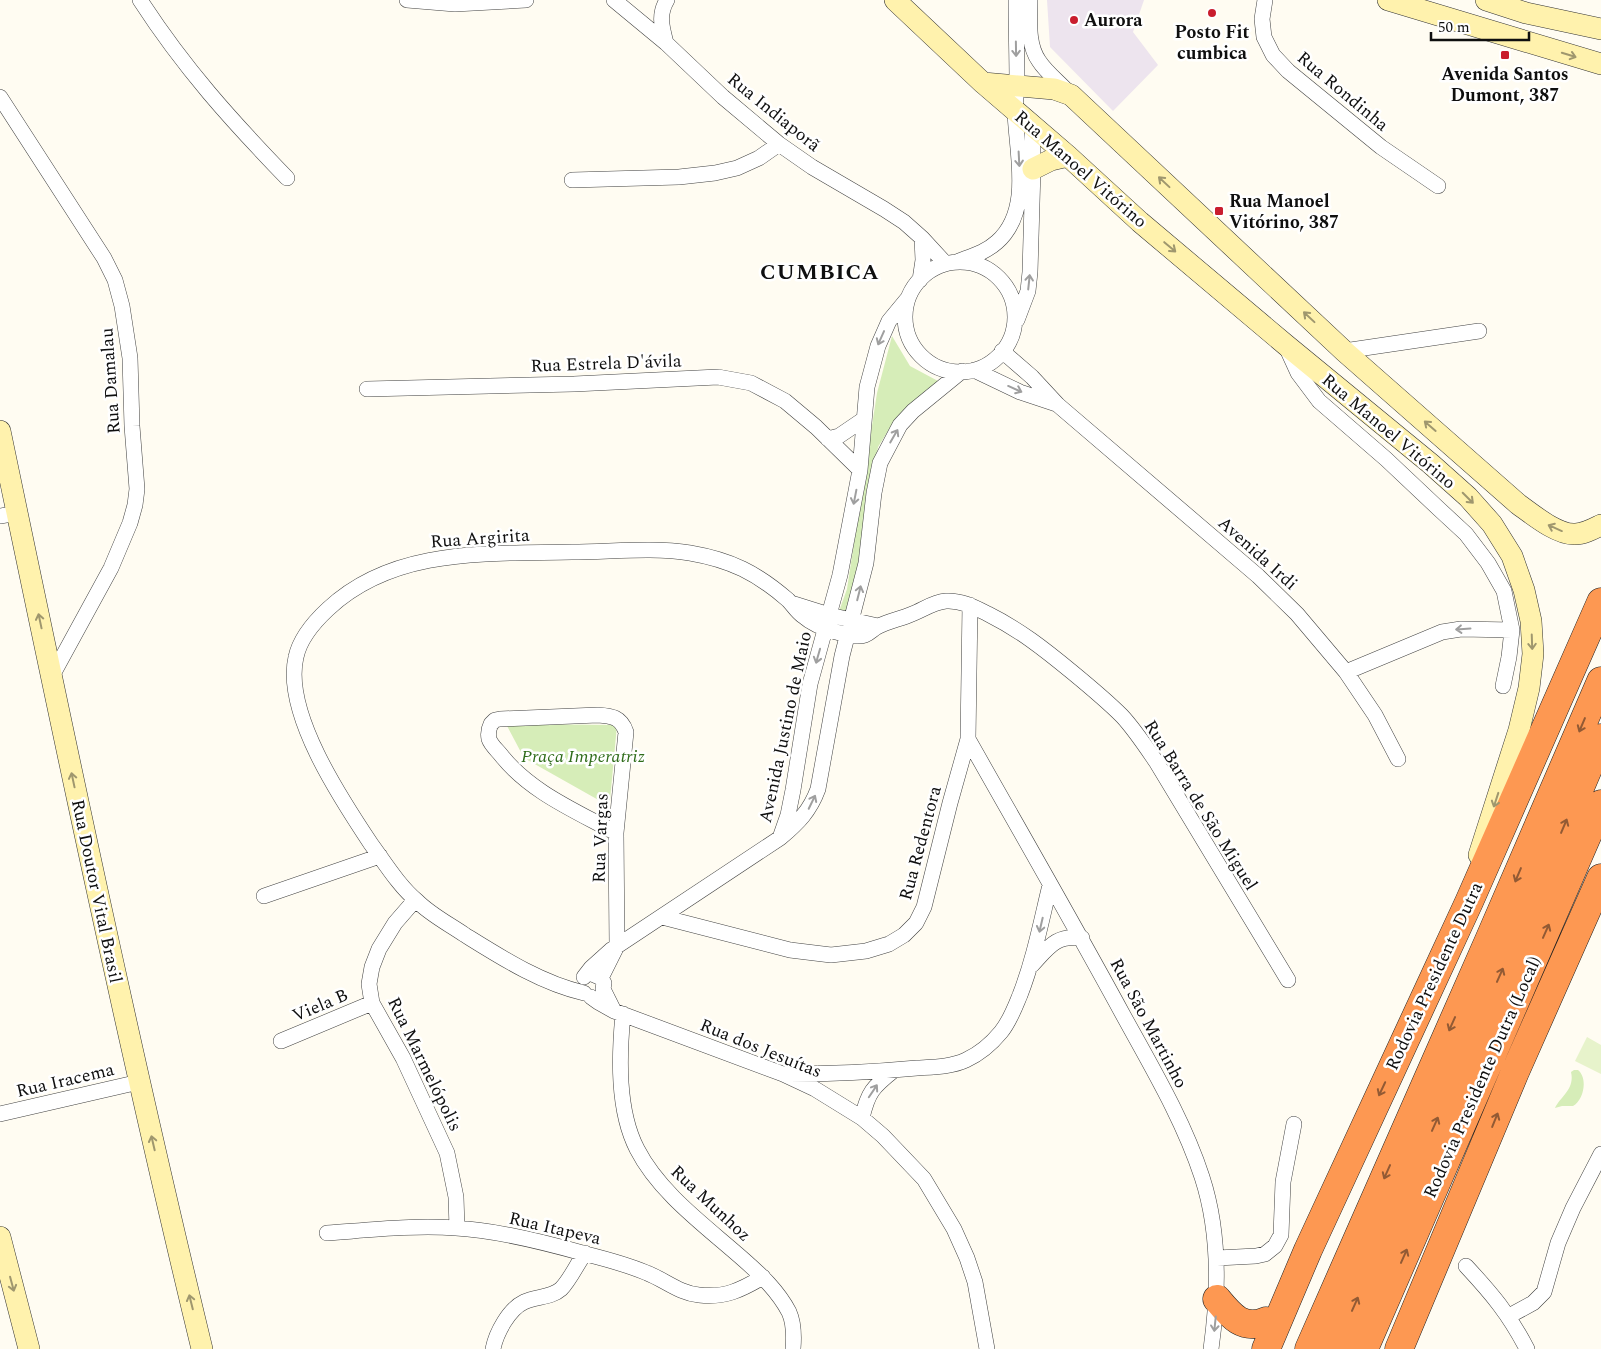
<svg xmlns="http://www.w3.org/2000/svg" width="1601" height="1349" viewBox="0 0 1601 1349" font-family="Spectral,serif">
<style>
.industrial{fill:#ede4ee}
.green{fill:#d6edb8}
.pitch{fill:#e7f3cb}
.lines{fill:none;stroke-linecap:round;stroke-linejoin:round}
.street-casing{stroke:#424242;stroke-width:16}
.secondary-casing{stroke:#313131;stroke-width:22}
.highway-casing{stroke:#202020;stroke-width:29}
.street{stroke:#fff;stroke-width:15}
.secondary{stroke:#fff2ad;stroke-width:21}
.highway{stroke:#fd9852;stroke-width:28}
.oneway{stroke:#9f9f9f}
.oneway2{stroke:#9f976e}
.oneway3{stroke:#925a34}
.poi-dot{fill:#c91d2e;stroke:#fff;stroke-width:2}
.labels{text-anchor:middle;stroke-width:5;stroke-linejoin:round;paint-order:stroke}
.poi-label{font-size:18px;font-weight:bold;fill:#0f0f0f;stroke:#fff;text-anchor:start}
.street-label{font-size:18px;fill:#0f0f0f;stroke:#fff}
.park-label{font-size:18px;font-style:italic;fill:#2f6c1a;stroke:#fff}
.district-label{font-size:22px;font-weight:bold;letter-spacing:1px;fill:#0f0f0f;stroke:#fff}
</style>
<rect width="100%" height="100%" fill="#fffcf2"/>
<path class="industrial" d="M1047,0H1144L1133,32L1158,65L1113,111L1050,47Z"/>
<path class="green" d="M892,336L910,366L938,381L896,418L878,447L857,589L847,617L838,614L847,589L877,393Z
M506,724L617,725L610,800L602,802L524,758Z
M1574,1070H1578C1588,1078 1584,1100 1573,1106H1562L1555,1108C1561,1096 1575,1089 1571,1072Z"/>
<path class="pitch" d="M1587,1037L1601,1045V1074L1575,1061Z"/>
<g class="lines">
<defs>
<path id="street" d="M140,0C184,68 231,120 287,178
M407,0L455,4L526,0
M614,0L666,43L723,97L779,144L812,167L884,209L904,222L922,238L945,263
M1030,0C1030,20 1027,44 1039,61C1046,72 1059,82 1068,92
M1265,0L1262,19L1264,37L1273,55L1288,71L1381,147L1438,186
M666,43C662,27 658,15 667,0
M0,97L104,258L115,280L122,306L130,358L132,426L137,489L135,505L130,523L111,568L52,676
M572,180L679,177L715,173L737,168L759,158L779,144
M959,261C972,256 986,252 997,242C1033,210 1016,152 1015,111C1015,102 1017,93 1017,84C1017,56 1016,28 1016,0
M905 317a55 55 0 1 1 110 0a55 55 0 1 1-110 0Z
M920,280L923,260L922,238
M1017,320L1028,291L1030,272L1033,169L1032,125
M1287,349L1298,373L1319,401L1386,459L1439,509L1466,534L1488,563L1504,591L1512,630L1509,657L1503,686
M1002,351L1032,377L1058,405L1258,576L1297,614L1346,672L1375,715L1398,759
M1344,351L1479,331
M974,370L1020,392L1056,404
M367,389L574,384L718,377L751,383L785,401L816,427L860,470
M828,439L839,436L864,419
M0,516L17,513
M794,604L829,615L878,626
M1346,672L1442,632L1461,629L1512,630
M968,739C1020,831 1072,921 1122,1013C1151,1066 1183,1119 1202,1177C1220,1232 1219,1292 1211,1349
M780,838L788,815L793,790L810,684L840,575L860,470L867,387L878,346L889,321L908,298
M264,896L380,856
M415,900L395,923L379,949L372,967L369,984L372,1003L403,1058L447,1153L456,1197L457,1228
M662,917L790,950L831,955L866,951L889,944L904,935L916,923L924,907L950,803L968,739L970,605
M1032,965C1049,947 1055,935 1082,938
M592,974L601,978L604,983L603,989L614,1011
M584,977L591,968L611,950L780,838C798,823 810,811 818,789L842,656L866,563L874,493L880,463L900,425L913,411L962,371
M601,978L617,946L616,833L626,732C621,717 612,716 598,715L500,719L495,720L491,724C489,728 488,734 489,739C491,745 497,750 501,755C530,792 576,811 616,833
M584,993C541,983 502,958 465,935C449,924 431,915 417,901C399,886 385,863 371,844C341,799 283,712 296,657C300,638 314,622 328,609C394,547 488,554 572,552C611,552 652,547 690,553C731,560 757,573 788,600C793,605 797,612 803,616C812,624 825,629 836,632C844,634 857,638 865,635C870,633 873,629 877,627C888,621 901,619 912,614C923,610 933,602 946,601C961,600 974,607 988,614C1020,630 1044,649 1072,672C1089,686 1106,700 1122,716C1135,730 1146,747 1157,763L1288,980
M591,997L598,1002L614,1011L783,1074L815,1089L862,1118L883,1136L924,1179L954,1229L967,1258L975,1282L987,1349
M623,1014C619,1056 617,1110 637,1149C660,1194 707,1227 744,1260C761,1275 778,1291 789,1312C794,1323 794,1337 793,1349
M281,1041L372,1003
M788,1074C831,1074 874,1072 917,1068C933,1067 951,1067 966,1060C979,1054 992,1043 1001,1032C1010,1021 1015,1007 1020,995C1034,959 1041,922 1050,885
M0,1114L139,1082
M862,1118C868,1092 873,1087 893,1071
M327,1233C369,1230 413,1225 456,1228C495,1230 547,1243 586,1254C606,1259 628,1265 647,1273C665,1280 679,1293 699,1295C725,1298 741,1290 763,1277
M1217,1258L1256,1256L1265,1254L1275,1246L1281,1235L1283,1182L1294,1124
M1466,1266C1492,1294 1509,1314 1527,1349
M1509,1316L1533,1303L1544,1292L1558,1243L1573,1208L1601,1154
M493,1349C496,1333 509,1309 524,1302C536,1296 551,1298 561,1289C570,1280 577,1264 585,1253"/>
<path id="secondary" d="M895,0L983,83L1068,156L1140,222L1286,345L1431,464L1468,497L1492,524L1512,556L1524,590L1531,621L1533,654L1529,688L1519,730L1479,855
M1388,0L1601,64
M1486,0L1526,13L1601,29
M983,83L1054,89L1071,95L1344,351L1518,504C1532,514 1557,535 1575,534C1584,534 1593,529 1601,525
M1033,169L1051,160L1068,156
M0,431C64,738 128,1044 202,1349
M0,1237L29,1349"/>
<path id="highway" d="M1217,1299C1231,1316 1243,1331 1266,1321
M1266,1349L1308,1250L1469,902L1601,602
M1309,1349L1489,940L1601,681
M1335,1349L1510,953L1601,738
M1364,1349L1601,804
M1399,1349L1515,1072L1601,878"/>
</defs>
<use href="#street" class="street-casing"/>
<use href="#secondary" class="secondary-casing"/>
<use href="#highway" class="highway-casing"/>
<use href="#street" class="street"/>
<use href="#secondary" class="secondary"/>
<use href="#highway" class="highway"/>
</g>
<defs><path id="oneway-shaft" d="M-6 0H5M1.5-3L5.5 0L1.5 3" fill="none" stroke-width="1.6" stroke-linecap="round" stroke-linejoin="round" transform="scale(1.25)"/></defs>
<g class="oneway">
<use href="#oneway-shaft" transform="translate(1016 49) rotate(89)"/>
<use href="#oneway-shaft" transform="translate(1019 159) rotate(87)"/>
<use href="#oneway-shaft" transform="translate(1029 282) rotate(-84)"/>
<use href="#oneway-shaft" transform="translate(881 338) rotate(114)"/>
<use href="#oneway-shaft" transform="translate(1015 389) rotate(24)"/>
<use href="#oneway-shaft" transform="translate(894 436) rotate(-60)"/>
<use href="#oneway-shaft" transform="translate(855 497) rotate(101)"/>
<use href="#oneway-shaft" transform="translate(859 593) rotate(-76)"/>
<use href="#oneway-shaft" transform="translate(1463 629) rotate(176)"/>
<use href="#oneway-shaft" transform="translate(818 656) rotate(106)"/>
<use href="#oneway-shaft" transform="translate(812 802) rotate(-64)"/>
<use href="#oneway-shaft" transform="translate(1041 925) rotate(103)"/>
<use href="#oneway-shaft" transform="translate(873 1091) rotate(-56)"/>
<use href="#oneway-shaft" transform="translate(1215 1324) rotate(96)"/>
</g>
<g class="oneway2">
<use href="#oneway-shaft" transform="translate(1569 55) rotate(17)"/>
<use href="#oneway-shaft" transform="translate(1164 182) rotate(-137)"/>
<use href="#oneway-shaft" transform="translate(1170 247) rotate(40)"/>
<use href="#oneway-shaft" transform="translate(1309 317) rotate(-137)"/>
<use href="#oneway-shaft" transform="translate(1430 426) rotate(-139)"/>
<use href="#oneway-shaft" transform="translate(1468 498) rotate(45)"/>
<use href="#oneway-shaft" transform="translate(1555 528) rotate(-156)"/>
<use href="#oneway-shaft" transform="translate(40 621) rotate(-102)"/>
<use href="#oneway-shaft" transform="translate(1532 642) rotate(88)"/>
<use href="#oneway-shaft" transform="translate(73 780) rotate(-102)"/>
<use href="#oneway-shaft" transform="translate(1496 800) rotate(108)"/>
<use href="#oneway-shaft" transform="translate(153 1143) rotate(-103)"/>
<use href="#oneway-shaft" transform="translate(12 1284) rotate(75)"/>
<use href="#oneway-shaft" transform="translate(191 1302) rotate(-104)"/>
</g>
<g class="oneway3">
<use href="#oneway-shaft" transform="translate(1582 725) rotate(113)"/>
<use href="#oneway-shaft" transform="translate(1564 826) rotate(-67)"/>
<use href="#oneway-shaft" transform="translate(1518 875) rotate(113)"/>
<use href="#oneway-shaft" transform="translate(1546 931) rotate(-66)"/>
<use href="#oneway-shaft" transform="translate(1500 975) rotate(-66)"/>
<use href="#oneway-shaft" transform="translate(1452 1024) rotate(114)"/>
<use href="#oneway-shaft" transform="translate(1382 1089) rotate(115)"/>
<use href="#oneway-shaft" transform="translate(1495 1120) rotate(-68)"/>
<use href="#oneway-shaft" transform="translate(1435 1124) rotate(-66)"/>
<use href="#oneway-shaft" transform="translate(1387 1172) rotate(114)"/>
<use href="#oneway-shaft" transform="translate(1404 1256) rotate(-66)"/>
<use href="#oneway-shaft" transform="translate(1355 1304) rotate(-66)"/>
</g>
<g class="poi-dot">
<circle cx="1212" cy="13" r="5"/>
<circle cx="1074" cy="20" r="5"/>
<rect x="1500" y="50" width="10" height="10" rx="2.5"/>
<rect x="1214" y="206" width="10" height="10" rx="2.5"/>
</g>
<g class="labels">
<g class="poi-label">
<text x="1084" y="26">Aurora</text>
<text x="1212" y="38" text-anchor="middle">Posto Fit<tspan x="1212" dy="21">cumbica</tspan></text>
<text x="1505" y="80" text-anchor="middle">Avenida Santos<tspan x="1505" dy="21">Dumont, 387</tspan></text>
<text x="1229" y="207">Rua Manoel<tspan x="1229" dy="21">Vitórino, 387</tspan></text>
</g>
<g class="street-label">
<text transform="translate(1343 91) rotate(40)" y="6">Rua Rondinha</text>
<text transform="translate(774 112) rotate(39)" y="6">Rua Indiaporã</text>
<text transform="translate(1081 169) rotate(41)" y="6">Rua Manoel Vitórino</text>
<text transform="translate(606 363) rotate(-2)" y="6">Rua Estrela D'ávila</text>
<text transform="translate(110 381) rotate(-94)" y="6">Rua Damalau</text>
<text transform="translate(1389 431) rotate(40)" y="6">Rua Manoel Vitórino</text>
<text transform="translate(480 538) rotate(-4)" y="6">Rua Argirita</text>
<text transform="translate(1258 553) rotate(42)" y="6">Avenida Irdi</text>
<text transform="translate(785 727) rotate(-78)" y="6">Avenida Justino de Maio</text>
<text transform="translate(1201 805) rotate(58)" y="6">Rua Barra de São Miguel</text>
<text transform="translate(600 838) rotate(-88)" y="6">Rua Vargas</text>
<text transform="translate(920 843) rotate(-75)" y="6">Rua Redentora</text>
<text transform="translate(97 891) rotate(78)" y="6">Rua Doutor Vital Brasil</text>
<text transform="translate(1434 976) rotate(-65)" y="6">Rodovia Presidente Dutra</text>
<text transform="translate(320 1005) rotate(-23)" y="6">Viela B</text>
<text transform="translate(1149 1023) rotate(62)" y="6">Rua São Martinho</text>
<text transform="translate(761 1048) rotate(22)" y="6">Rua dos Jesuítas</text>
<text transform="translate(425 1064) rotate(64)" y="6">Rua Marmelópolis</text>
<text transform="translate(1482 1077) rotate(-66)" y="6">Rodovia Presidente Dutra (Local)</text>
<text transform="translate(65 1080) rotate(-13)" y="6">Rua Iracema</text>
<text transform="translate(711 1203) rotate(43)" y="6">Rua Munhoz</text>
<text transform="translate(555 1228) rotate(13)" y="6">Rua Itapeva</text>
</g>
<g class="park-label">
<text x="583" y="762">Praça Imperatriz</text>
</g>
<g class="district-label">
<text x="820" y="279">CUMBICA</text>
</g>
</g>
<path d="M1431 32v8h98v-8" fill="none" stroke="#0f0f0f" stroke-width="2.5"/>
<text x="1438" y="32" font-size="15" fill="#0f0f0f" stroke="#ffffff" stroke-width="4" paint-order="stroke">50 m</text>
</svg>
